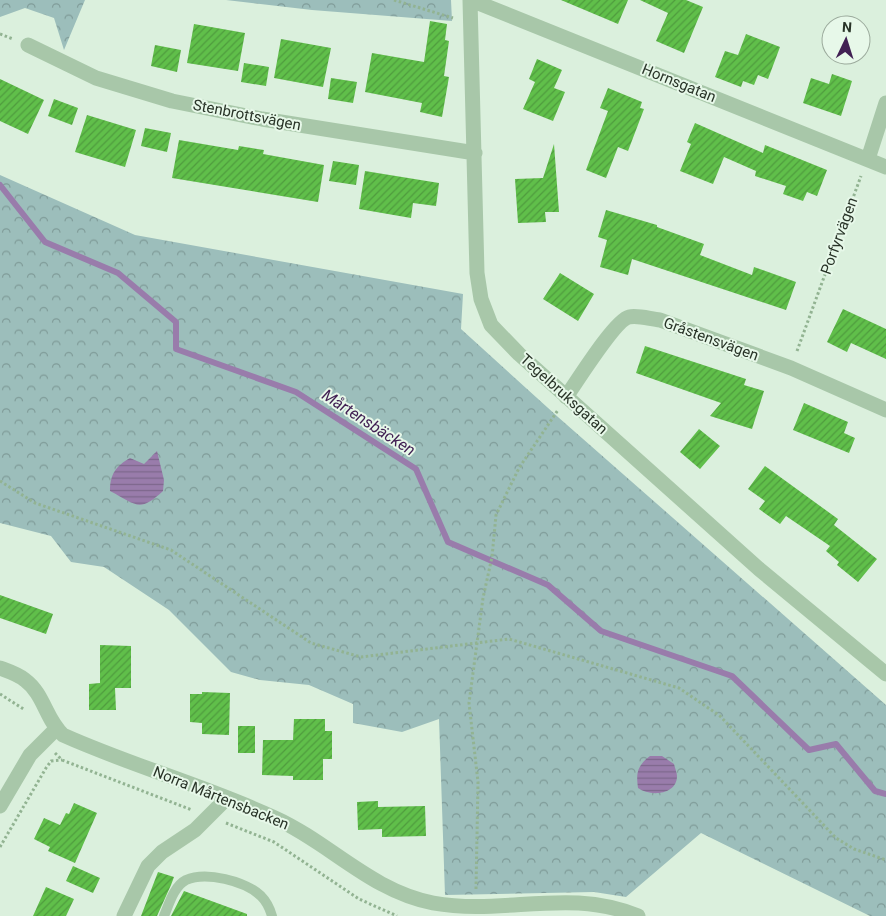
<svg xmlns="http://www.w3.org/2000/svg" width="886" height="916" viewBox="0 0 886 916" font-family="Roboto,sans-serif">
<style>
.forest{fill:url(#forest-crowns)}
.water{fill:url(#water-rules)}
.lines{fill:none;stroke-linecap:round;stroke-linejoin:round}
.stream{stroke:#997cab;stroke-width:6}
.building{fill:url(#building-hatch)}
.path{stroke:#92b392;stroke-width:3;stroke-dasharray:2.5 2.5;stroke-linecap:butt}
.lane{stroke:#a8c7a9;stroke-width:10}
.street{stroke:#a8c7a9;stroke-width:15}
.labels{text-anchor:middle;stroke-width:4;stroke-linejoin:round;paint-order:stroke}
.street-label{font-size:15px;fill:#293428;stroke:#e7f8e9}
.water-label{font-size:16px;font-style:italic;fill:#412053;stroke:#e7f8e9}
</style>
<defs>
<pattern id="forest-crowns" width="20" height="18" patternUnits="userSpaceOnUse" patternTransform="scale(1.25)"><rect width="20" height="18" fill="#9cbebb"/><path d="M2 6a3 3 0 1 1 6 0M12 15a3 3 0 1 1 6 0" fill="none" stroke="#7f9b98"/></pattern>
<pattern id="water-rules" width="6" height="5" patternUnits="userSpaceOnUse" patternTransform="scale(1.25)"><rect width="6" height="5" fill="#997cab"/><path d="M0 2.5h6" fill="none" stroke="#7d668b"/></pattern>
<pattern id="building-hatch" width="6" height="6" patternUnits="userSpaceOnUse" patternTransform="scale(1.25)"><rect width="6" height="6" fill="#60bf4a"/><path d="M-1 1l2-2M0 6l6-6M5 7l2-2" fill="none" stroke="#4f9c3e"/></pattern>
</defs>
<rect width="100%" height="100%" fill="#dbf0dd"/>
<path class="forest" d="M0,0H85L64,50L54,18L25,8L0,17Z
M226,0H451L452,21L312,10Z
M0,175L135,235L463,294L461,329L558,417L886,705V916H870L701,833L626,897L594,892L445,895L439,719L402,732L353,723V704L309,685L260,680L231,672L169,610L104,567L71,562L51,536L0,523Z"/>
<path class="water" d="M157,451L164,480L163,491C139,513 137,505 110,491C110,474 116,466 130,458L144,464Z
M650,756H662L674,764C675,768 677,773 677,776C677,795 650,797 638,788C636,773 637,766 650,756Z"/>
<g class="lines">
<path class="stream" d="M0,185L45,242L118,273L176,322V349L296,392L416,469L448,542L548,585L601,631L732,676L809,750L836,744L875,791L886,794"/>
</g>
<path class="building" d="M561,0H628L618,24Z
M640,0H686L703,7L684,53L656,41L668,13Z
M430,21L447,24L445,40L449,41L444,76L449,77L442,117L420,112L422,103L365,92L372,53L424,62Z
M194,24L245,33L238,71L187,63Z
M746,34L780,47L768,79L758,75L754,85L743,81L741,87L715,77L725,51L738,55Z
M281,39L331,48L323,87L274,78Z
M155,45L181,50L177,72L151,66Z
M537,59L562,70L554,88L565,92L553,121L523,109L535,82L529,79Z
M244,63L269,67L266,86L241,82Z
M832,74L852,81L841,116L803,103L811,78L829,84Z
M331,78L357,82L353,103L328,99Z
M0,79L44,100L28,134L0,121Z
M608,88L642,102L640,108L644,109L628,151L618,147L606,178L586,170L608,111L600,108Z
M54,99L78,108L72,125L48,116Z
M87,115L136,130L125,167L75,152Z
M695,123L763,153L765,145L827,170L817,196L807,192L803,201L783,194L786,186L755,176L756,171L724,157L713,184L680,171L691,144L687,142Z
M145,128L171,133L167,152L141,146Z
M179,140L238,150L239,146L264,150L263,154L324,165L318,202L172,178Z
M554,144L559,212H545L546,222L518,223L515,179L543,178Z
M333,161L359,165L356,185L329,181Z
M365,171L439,183L436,206L413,203L411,218L359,209Z
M606,210L657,225V227L704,244L700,255L752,275L754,267L796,282L786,310L632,259L628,275L600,267L607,240L598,237Z
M560,273L594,294L578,321L543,299Z
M843,309L886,329V359L851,343L847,352L827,342Z
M645,346L746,379L744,385L764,391L752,429L710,416L721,403L636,373Z
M804,403L848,422L844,433L855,438L849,453L793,430Z
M699,429L720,446L700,469L680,452Z
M765,466L838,519L834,525L877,559L858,582L837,565L839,562L826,551L830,546L786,516L780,524L759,509L765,501L748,489Z
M0,595L53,614L46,634L0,618Z
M100,645L131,646V688H115L116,710H89V684L100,683Z
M202,692L230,693L229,735L202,734V723L190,722V694H202Z
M294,719H325V731H332V759H323V780H293V776L262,775L263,740H293Z
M238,726H255V753H238Z
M378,801V807L425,806L426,836L382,837V829L358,830L357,802Z
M74,803L97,813L75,863L48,851L50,847L34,839L44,818L60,825L66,813L69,814Z
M73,866L100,878L93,893L66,881Z
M158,872L174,877L171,885L157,916H141Z
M46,887L74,899L66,916H33Z
M184,891L247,914V916H171Z"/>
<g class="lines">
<path class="path" d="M394,0L453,18
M0,34L13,39
M797,351L861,176
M0,481L35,503L171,550L311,643L361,657L509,639L679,688L720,716L836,838L854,849L886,860
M0,694L25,710
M55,753L62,760L192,810
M226,823L274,842L359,899L397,916
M0,847L46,768L51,761L62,760
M476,889L478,782L469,703L483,598L492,557L496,515L519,468L558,410"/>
<path class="lane" d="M164,916C169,904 174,886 186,880C206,871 245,881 261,896C266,901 270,909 272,916"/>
<path class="street" d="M470,0L477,273L481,299L491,325L519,354L759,569L886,674
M471,0L886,167
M28,45L96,78L172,101L262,119L475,153
M868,159L886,103
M566,397C576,383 615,320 629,317C638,315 650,319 660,320L791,368L886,410
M0,668C8,671 18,674 25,680C44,694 46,720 63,735C132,766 206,786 275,818C330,843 371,891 433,903C505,916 568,887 638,916
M0,806L30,755L56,729
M124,916L148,866L162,852L195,830L226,799"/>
</g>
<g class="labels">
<g class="street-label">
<text transform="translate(679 83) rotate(22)" y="5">Hornsgatan</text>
<text transform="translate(247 115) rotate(11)" y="5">Stenbrottsvägen</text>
<text transform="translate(839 236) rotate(-70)" y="5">Porfyrvägen</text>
<text transform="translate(711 339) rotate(20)" y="5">Gråstensvägen</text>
<text transform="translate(564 394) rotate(42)" y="5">Tegelbruksgatan</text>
<text transform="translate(221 798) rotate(22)" y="5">Norra Mårtensbacken</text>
</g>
<g class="water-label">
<text transform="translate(369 422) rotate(33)" y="6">Mårtensbäcken</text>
</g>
</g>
<g transform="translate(846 40) rotate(4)"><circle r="24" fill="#e7f8e9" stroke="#9baa9c"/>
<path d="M0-4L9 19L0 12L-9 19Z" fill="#412053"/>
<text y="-8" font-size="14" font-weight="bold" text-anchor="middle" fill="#293428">N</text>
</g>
</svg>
